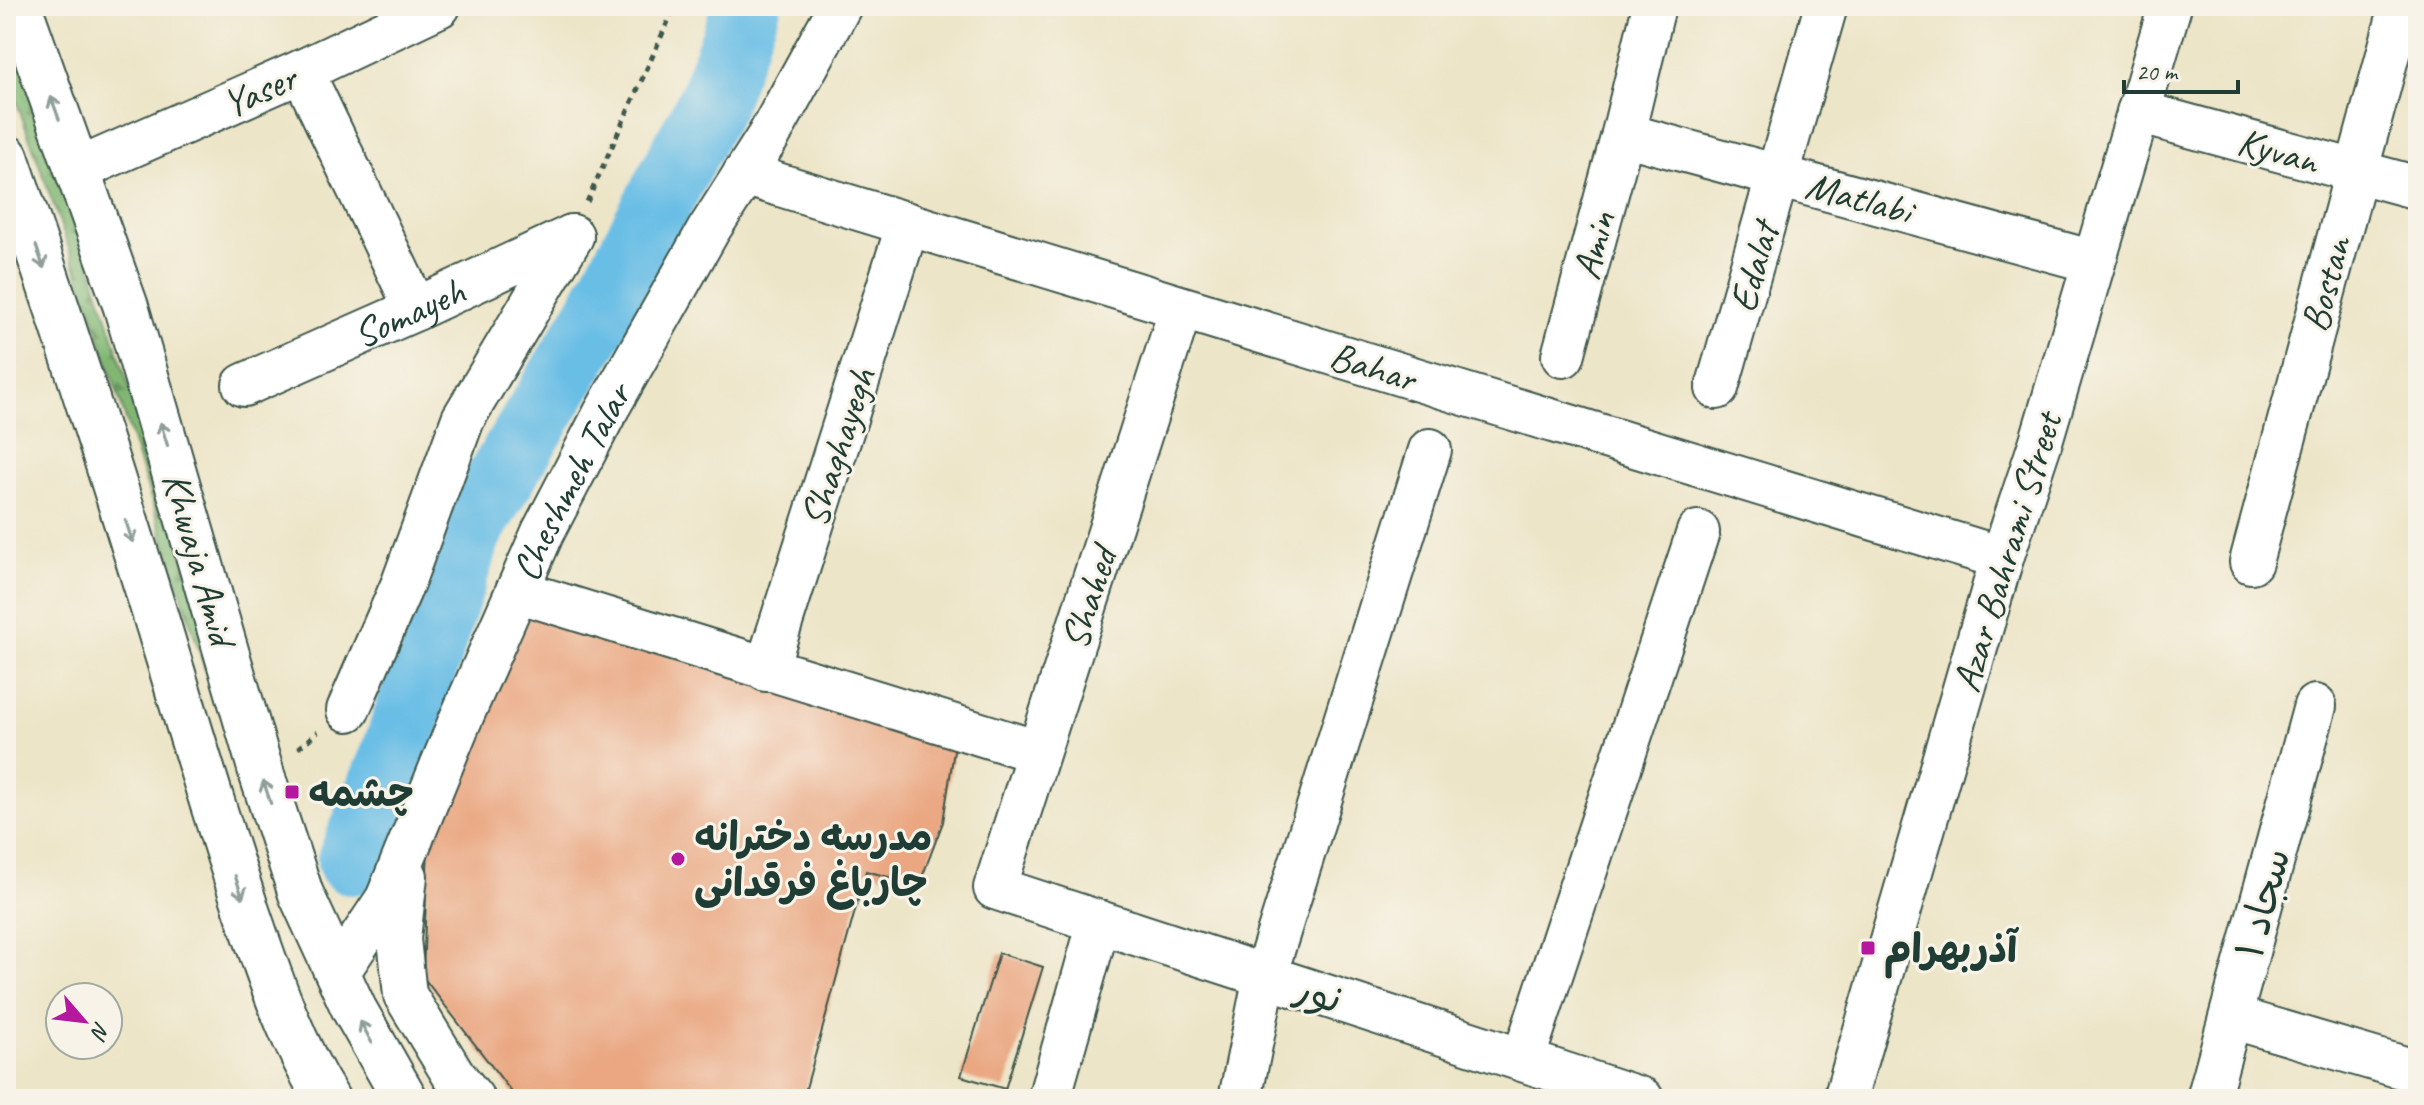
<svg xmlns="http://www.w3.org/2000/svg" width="2424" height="1105" viewBox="0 0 2424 1105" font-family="Caveat,'Playpen Sans Arabic',sans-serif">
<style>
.forest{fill:url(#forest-firs);stroke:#507a54;stroke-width:2}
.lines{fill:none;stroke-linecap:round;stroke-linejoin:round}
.river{stroke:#69bee6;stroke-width:68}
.building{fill:#eaa782}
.minor-casing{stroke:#3e564a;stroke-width:46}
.major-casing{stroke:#3e564a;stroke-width:48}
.path{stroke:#3e564a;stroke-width:5;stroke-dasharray:6 6;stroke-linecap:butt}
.minor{stroke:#fff;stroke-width:42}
.major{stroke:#fff;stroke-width:44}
.oneway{stroke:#8f9e9a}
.poi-dot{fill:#b5179e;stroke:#f7f3e8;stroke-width:3}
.labels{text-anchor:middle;stroke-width:6;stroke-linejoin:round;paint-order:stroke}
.street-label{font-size:40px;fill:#1f3d34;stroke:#f7f3e8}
.poi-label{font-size:40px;font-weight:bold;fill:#1f3d34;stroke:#f7f3e8;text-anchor:start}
</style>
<defs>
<pattern id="forest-firs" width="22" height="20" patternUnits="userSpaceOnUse" patternTransform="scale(2)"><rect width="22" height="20" fill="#81b773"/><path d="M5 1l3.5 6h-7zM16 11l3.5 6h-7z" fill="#69965f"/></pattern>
</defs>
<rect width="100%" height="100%" fill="#f7f3e8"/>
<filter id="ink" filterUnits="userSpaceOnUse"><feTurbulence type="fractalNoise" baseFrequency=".0125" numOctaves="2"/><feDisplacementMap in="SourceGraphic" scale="16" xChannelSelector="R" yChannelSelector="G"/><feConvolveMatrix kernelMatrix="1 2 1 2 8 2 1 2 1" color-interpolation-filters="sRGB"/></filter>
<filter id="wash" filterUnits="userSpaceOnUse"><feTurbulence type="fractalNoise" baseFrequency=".006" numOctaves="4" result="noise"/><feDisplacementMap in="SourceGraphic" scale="32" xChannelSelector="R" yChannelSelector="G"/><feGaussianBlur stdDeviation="1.8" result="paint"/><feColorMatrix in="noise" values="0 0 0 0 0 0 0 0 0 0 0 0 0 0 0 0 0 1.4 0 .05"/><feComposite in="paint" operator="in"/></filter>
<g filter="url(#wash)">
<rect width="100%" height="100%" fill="#ede5c8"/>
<path class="forest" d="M6,8L25,59L259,796L213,694L91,310L6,72Z"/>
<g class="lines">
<path class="river" d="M351,861L395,754L468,532L599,315L712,101L747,6"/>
</g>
<g id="blocks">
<path class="building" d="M530,613L955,744L943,822L919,885L866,871L803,1099H517L423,977L428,846Z
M999,953L1043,967L1005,1089L961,1076Z"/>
</g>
</g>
<g filter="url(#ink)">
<use href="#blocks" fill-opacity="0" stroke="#3e564a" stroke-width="2"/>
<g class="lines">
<defs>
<g id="minor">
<path d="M302,71L416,309"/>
<path d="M2138,112L2418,188"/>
<path d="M1623,134L2094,262"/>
<path d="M77,170L302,71L439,6"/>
<path d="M744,174L2002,558"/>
<path d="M1181,308L995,888L1642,1099"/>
<path d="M1563,356L1623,134L1654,6"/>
<path id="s1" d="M244,385L416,309L572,236"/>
<path d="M1717,388L1826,6"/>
<path d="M2251,562L2401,6"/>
<path d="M517,591L1038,752"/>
<path d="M766,670L908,224"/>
<path d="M348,710L403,583L463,419L572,236"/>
<path d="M406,876L399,939L405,995L453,1074L473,1099"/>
<path id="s2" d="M337,974L387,899L459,723L543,532L605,413L708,231L768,137L840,6"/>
<path d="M2231,1017L2418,1072"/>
<path d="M1523,1060L1698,532"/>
<path d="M1049,1099L1099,922"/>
<path d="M1240,1099L1265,976L1430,450"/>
<path d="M1845,1099L2002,558L2041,441L2170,6"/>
<path d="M2208,1099L2315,706"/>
</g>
<path id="major" d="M19,6L126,307L262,775L301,894L354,1009L405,1099
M6,157C65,329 121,501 173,674C197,754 221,832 247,911C269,975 291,1042 327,1099"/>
</defs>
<use href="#minor" class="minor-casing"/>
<use href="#major" class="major-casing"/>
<path class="path" d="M587,202L675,6
M298,748L318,732"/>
<use href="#minor" class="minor"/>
<use href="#major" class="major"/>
</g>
<defs><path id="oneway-shaft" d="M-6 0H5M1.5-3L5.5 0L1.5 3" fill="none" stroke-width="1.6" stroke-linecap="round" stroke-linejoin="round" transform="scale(2)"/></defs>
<g class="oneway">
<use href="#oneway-shaft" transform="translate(55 108) rotate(-110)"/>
<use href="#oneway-shaft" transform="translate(40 257) rotate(71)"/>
<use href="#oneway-shaft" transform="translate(164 434) rotate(-107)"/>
<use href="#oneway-shaft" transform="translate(129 531) rotate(72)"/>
<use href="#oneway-shaft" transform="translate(267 792) rotate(-108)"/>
<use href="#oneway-shaft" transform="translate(239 887) rotate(71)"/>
<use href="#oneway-shaft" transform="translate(366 1032) rotate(-118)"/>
</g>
</g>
<g class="poi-dot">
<rect x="284" y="784" width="16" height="16" rx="4"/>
<circle cx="678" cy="859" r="8"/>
<rect x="1860" y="940" width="16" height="16" rx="4"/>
</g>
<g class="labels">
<g class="street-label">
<text transform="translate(259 90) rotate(-24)" y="14">Yaser</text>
<text transform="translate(2278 150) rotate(15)" y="14">Kyvan</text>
<text transform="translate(1859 197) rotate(15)" y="14">Matlabi</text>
<text transform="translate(1593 245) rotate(-75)" y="14">Amin</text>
<text transform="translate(1753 267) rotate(-74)" y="14">Edalat</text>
<text transform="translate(2325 284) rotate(-75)" y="14">Bostan</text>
<text dy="14" stroke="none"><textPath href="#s1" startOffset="180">Somayeh</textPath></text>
<text transform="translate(1373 366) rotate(17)" y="14">Bahar</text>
<text transform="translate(837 447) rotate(-72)" y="14">Shaghayegh</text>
<text dy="14" stroke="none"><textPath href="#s2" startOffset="546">Cheshmeh Talar</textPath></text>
<text transform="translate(2006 552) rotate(-73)" y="14">Azar Bahrami Street</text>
<text transform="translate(200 558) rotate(74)" y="14">Khwaja Amid</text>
<text transform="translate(1088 598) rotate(-72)" y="14">Shahed</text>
<text transform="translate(2262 903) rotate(-75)" y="14">سجاد ۱</text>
<text transform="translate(1319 993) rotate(18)" y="14">نور</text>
</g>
<g class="poi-label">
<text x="308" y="806">چشمه</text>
<text x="694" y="850">مدرسه دخترانه<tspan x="694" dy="46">چارباغ فرقدانی</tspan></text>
<text x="1884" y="962">آذربهرام</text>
</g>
</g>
<rect width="2424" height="1105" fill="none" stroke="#f7f3e8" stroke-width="32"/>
<g transform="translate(84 1021) rotate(118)"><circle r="38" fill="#f7f3e8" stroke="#a1aaa0" stroke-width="2"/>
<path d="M0-6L14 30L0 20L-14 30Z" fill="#b5179e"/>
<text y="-12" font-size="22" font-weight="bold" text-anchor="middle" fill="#1f3d34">N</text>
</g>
<path d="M2124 80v12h114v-12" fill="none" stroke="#1f3d34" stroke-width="4"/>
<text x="2136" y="80" font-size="24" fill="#1f3d34" stroke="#f7f3e8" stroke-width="6" paint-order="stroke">20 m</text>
</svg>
